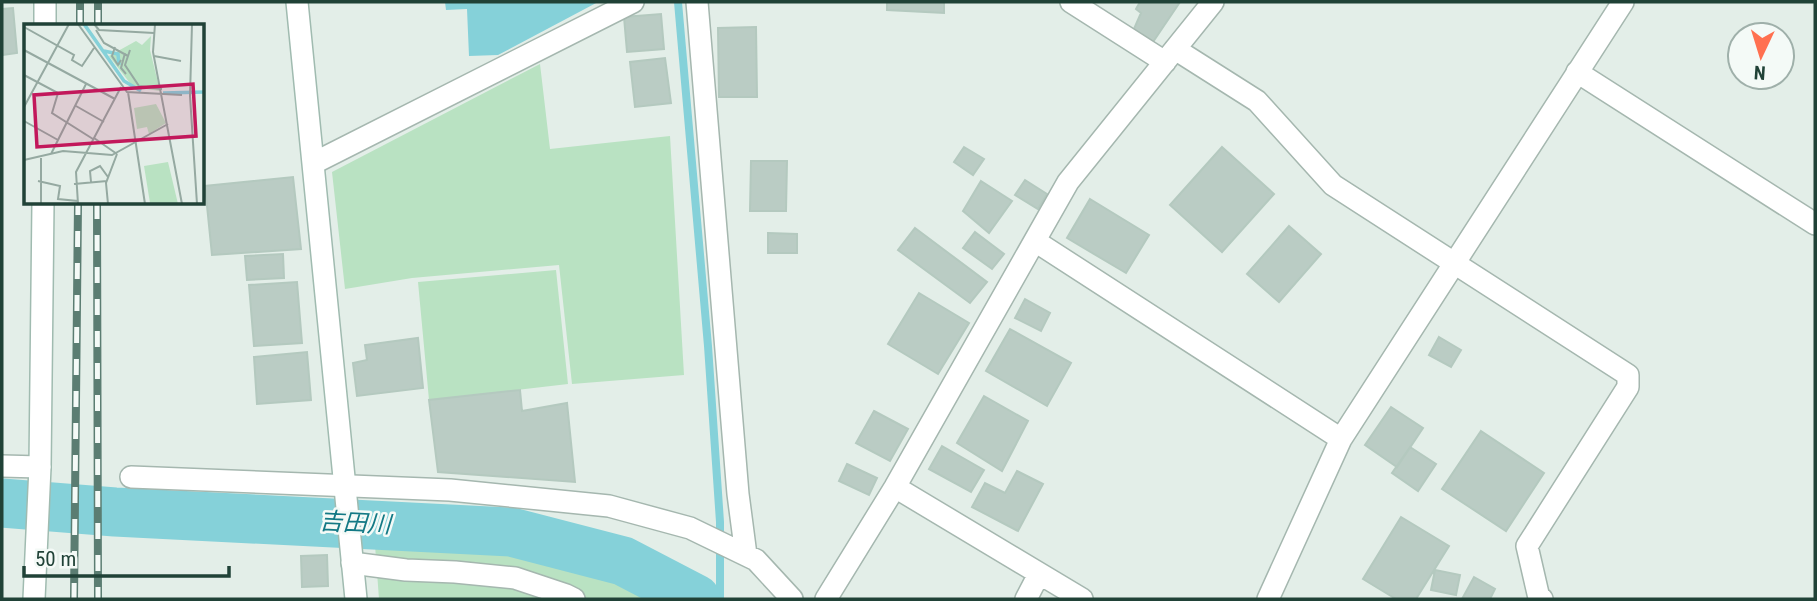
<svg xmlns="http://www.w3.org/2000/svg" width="1817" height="601" viewBox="0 0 1817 601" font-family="'Roboto Condensed','Noto Sans JP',sans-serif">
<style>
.green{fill:#b9e2c2}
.water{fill:#85d1d9}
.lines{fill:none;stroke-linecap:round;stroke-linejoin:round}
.stream{stroke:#85d1d9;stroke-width:8}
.river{stroke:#85d1d9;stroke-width:49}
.building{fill:#baccc4;stroke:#b4c9bf;stroke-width:2}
.street-casing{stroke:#a5b7af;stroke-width:24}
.secondary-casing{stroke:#a0bbb0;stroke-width:24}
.street{stroke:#fff;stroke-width:21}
.secondary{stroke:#fff;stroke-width:21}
.rail-casing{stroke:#5b7d72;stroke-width:8}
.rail{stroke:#f4faf7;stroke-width:5;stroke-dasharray:16;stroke-linecap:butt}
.labels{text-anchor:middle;stroke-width:5;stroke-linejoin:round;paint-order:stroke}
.water-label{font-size:24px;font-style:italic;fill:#137985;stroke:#f4faf7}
.inset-river{fill:none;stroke:#85d1d9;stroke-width:3.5}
.inset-road{fill:none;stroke:#95a9a1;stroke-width:2}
.view{fill:#c2185b;fill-opacity:0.15;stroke:#c2185b;stroke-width:3.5}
.inset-edge{fill:none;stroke:#204237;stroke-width:3.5}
</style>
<rect width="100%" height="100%" fill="#e3eee8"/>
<path class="green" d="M540,64L550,149L670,136L684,375L572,384L559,265L412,278L345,289L332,172Z
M556,270L568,384L429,400L418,282Z
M375,545H431L520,553L619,576L654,599H379Z"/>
<path class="water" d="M445,2H598L498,55L469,56L467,9L446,10Z"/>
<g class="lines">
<path class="stream" d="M678,2L708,346L720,522V599"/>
<path class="river" d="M2,503L115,512L511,532L623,561L696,599"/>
</g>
<path class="building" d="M887,2H944V13L887,10Z
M1140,2H1180L1153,42L1133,31L1141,13L1136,9Z
M13,8L17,53L2,55V9Z
M661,14L664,49L627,52L624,17Z
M756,27L757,97H719L718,28Z
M665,58L671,103L635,107L630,62Z
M964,147L984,159L973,175L954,162Z
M1222,147L1274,194L1222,252L1170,205Z
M751,161H787L786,211H750Z
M293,177L301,249L212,255L205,186Z
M1025,180L1047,194L1038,209L1015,195Z
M981,181L1012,201L989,233L963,211Z
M1090,199L1149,235L1126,273L1067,238Z
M1289,226L1321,254L1279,302L1247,274Z
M915,228L987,282L970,303L898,250Z
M975,232L1004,254L992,269L963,248Z
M768,233L797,234V253H768Z
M283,254L284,278L247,280L245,256Z
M297,282L302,343L254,346L249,285Z
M919,293L969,323L938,374L888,344Z
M1025,299L1050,313L1041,331L1015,318Z
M1010,329L1071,363L1047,406L986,371Z
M1439,337L1461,350L1451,367L1429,355Z
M418,338L423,388L357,396L353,363L367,360L365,345Z
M307,352L311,400L257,404L254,357Z
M520,390L522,411L567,403L575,482L438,472L429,400Z
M984,396L1028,421L1002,471L957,443Z
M1391,407L1423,428L1397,467L1365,445Z
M874,411L908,429L890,461L856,443Z
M1481,431L1544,473L1506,531L1442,489Z
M942,446L984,470L971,492L929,469Z
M1410,447L1436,464L1418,491L1392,473Z
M847,464L877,478L869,495L839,481Z
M1017,471L1043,484L1018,531L972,507L985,483L1005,493Z
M1401,517L1449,546L1416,599H1396L1363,579Z
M327,555L328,586L302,587L301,556Z
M1435,570L1460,575L1456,595L1431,590Z
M1474,577L1495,589L1490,599H1462Z"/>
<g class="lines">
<defs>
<path id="street" d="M697,2L738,494L746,555
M1071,2L1165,62
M1175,49L1257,101L1333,185L1628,375V387L1527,546L1539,598L1542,599
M1577,72L1815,224
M314,163L633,2
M1035,241L1341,439
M2,466L40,467
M131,477L450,490L609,506L690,528L756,560L792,599
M895,487L1082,599
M352,563L406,570L455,572L515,578L566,595L574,599
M826,599L895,487L1068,182L1213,2
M1026,599L1039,574
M1268,599L1341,439L1623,2"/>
<path id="secondary" d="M297,2L356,599
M45,26V2
M34,599L40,467L43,203"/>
</defs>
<use href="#street" class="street-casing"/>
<use href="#secondary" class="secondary-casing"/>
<use href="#street" class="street"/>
<use href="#secondary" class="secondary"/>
<defs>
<path id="rail" d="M80,26V2
M98,26V2
M97,203L98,599
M74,599L78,203"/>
</defs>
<use href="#rail" class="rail-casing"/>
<use href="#rail" class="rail"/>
</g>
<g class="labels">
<g class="water-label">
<text transform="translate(355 523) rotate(3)" y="8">吉田川</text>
</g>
</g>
<g transform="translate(24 24)">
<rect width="180" height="180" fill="#e3eee8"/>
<path d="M127,12L126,26L136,67L109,63L85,32L112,17L118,21ZM132,80L142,99L125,110L123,103L113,105L110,84ZM144,138L154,180L126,179L120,142Z" fill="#b9e2c2"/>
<path class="inset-river" d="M60,0L100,57L117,67M80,27L94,30L95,41M139,69L181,68"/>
<path class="inset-road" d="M54,0L103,68L158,71M70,0L75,6L130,9M131,0L129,28L158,180M168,0L166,72L173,180M0,3L50,31L48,36L58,42L70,24M72,6L80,19L104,32M91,23L88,32L94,41L97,36M0,26L91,75M106,26L101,41L115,62L138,65M101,29L97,44L102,50M130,32L157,37M0,51L34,69L28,89L69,115M104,68L121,180M52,82L80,98M0,83L45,0M0,97L34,116M70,114L93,130M27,130L62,60M17,134V180M0,136L39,127L88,131L144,100M14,157L36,162L34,175L54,177M67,158L66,147L76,142L84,153M50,160L83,157M54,180L52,148L97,63M84,180L82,159L93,130"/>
<path class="view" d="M169,60L172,112L13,123L10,71Z"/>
<rect width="180" height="180" class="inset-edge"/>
</g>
<rect width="1817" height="601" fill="none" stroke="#204237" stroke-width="7"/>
<g transform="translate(1761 56) rotate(184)"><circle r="33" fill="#f4faf7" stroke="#9fb0aa" stroke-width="2"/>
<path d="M0-5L12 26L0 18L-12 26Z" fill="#ff7050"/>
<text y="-10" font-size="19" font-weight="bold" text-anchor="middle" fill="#204237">N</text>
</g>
<path d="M24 566v10h205v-10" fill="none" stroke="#204237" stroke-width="3.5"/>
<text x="35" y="566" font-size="21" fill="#204237" stroke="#f4faf7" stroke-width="5" paint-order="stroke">50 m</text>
</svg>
